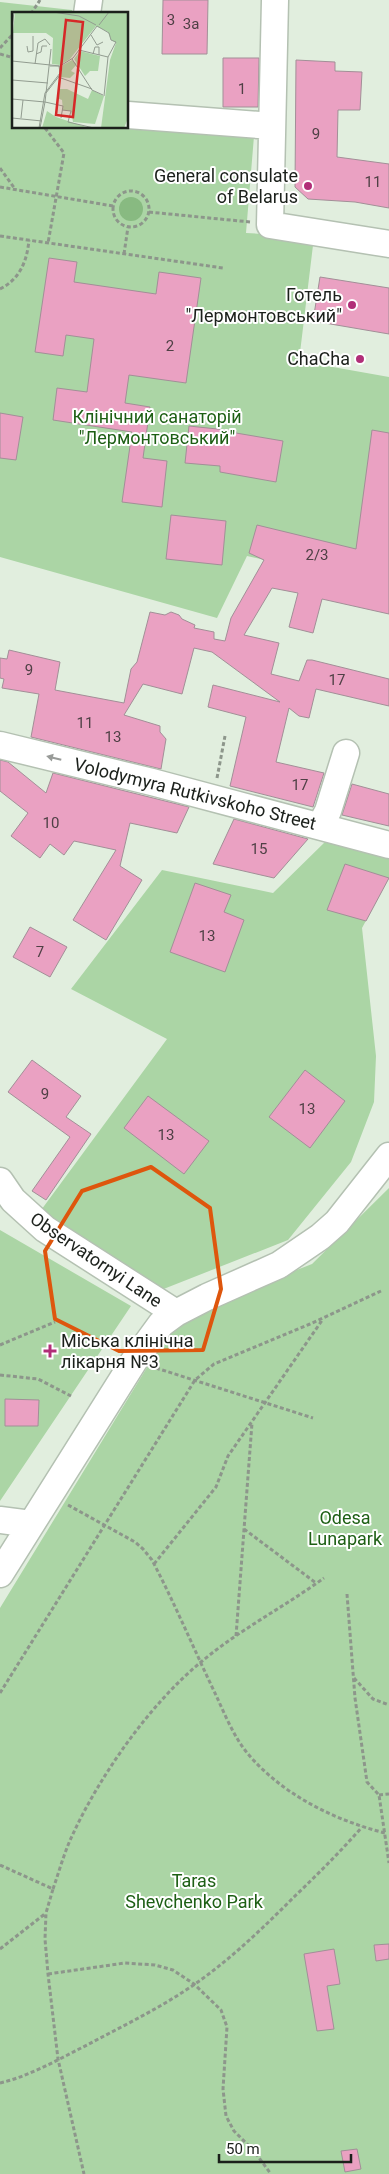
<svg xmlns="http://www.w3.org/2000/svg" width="389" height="2174" viewBox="0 0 389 2174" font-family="Roboto,sans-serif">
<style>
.green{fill:#abd5a5}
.water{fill:#88ba81}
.building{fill:#eaa1c2;stroke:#a28f97}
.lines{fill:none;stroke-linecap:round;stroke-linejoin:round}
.minor-casing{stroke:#b4c1b2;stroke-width:29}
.path{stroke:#8d968b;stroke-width:3;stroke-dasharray:4 2.5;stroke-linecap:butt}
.minor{stroke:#fff;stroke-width:26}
.oneway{fill:#989b98}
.marked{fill:none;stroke:#de560d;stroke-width:4;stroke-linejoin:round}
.poi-dot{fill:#b12e78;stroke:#fff;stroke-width:2}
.labels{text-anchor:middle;stroke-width:4;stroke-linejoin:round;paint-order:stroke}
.number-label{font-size:15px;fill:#4f4045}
.poi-label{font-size:18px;fill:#1b201b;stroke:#fff;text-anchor:end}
.park-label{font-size:18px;fill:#1d5f14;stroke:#fff}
.street-label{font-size:18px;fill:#1b201b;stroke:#fff}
.inset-road{fill:none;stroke:#929c90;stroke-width:1}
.view{fill:#d62828;fill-opacity:0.15;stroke:#d62828;stroke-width:2.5}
.inset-edge{fill:none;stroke:#1b201b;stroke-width:2.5}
</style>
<rect width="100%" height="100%" fill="#e1eede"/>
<path class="green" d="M0,2L72,10V14H14V128H128L254,136L246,233L314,237L299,361L389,377V588L247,556L217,618L0,557Z
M326,841L389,857V878L362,928L376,1056L374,1102L351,1162L288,1240L161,1290L36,1217L167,1039L71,989L162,870L273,893Z
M389,1188V2174H0V1608L165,1338L185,1319L215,1302L312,1264Z
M0,1230L131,1306L0,1501Z"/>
<path class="water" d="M119 209a12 12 0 1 1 24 0a12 12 0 1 1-24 0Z"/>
<path class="building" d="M163,0H208L207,54H162Z
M223,58H259L258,107H223Z
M296,60L335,62V71L362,72L360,110H338L337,157L389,164V208L355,202L308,199L295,187Z
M49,258L77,262L74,282L156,294L159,272L201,278L186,383L129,375L125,403L150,407L143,458L167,461L162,507L122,502L132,432L53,420L57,388L87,392L94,339L66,335L63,356L35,352Z
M320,277L389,288V334L313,321Z
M0,413L23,417L16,460L0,458Z
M189,426L236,431V433L283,441L276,482L220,472V466L185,463Z
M372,430L389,433V614L322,599L313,633L289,627L298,593L272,588L244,635L279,643L271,674L299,681L307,660H312L389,679V706L316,689L309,718L299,716L289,708L276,762L324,773L313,807L230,786L246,717L208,707L213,685L280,702L212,652L194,648L182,694L143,684L124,715L160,726V732L166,739L161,769L31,737L39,694L2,688L4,679L0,678V658L7,659L9,650L60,662L55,690L124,703L131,669L137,662L150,612L165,615L171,612L179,615L182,619L195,625L194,628L214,632V639L225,641L231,618L264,560L249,553L257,525L356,549Z
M171,515L226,521L222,565L166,559Z
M0,760L8,762L46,793L53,773L189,807L177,833L130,823L120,866L142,880L106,940L73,920L116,850L74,841L64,855L50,844L40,858L11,836L28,813L0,791Z
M352,784L389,794V826L342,815Z
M234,819L308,839L274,878L213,864Z
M345,864L389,878L366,921L327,910Z
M195,883L231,895L224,912L244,920L225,972L170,952Z
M30,927L67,947L50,977L13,957Z
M32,1060L81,1096L66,1117L91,1134L46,1200L32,1191L70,1137L8,1092Z
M305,1070L345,1101L310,1148L269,1117Z
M148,1096L209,1141L184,1174L124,1128Z
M5,1399L39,1400L38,1426H5Z
M389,1944V1959L376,1961L374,1945Z
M334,1949L340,1984L327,1986L334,2029L317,2031L304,1954Z
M357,2149L361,2169L345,2172L341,2151Z"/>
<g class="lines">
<defs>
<path id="minor" d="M275,0L270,225L389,244
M87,14L89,0
M128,115L272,126
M0,745L152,782L389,845
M320,826L328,811L346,753
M0,1181L13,1200L45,1229L176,1313
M0,1520L31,1524
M0,1574L134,1361L161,1324L176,1313L207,1297L279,1265L320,1237L337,1222L389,1156"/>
</defs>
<use href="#minor" class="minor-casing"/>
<path class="path" d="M31,14L40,0
M0,48L14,33
M0,54L14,58
M45,128L64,153L48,243
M0,168L15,189
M0,187L113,206
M113 209a18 18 0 1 1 36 0a18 18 0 1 1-36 0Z
M149,212L250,222
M0,236L223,268
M124,254L128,227
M0,289C20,279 27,261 29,240
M217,778L225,736
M0,1345L55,1322
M156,1368L313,1418
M0,1375L38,1379L71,1396
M68,1505L135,1542L143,1549L152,1560C174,1602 193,1647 214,1691C224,1712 233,1736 248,1754C283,1795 334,1820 385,1833
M244,1529L316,1583
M154,1564L216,1487L228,1456L323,1319
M347,1594L355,1698L367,1782L379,1795L389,1863
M236,1636L252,1423
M354,1678L373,1699L389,1705
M0,1693L195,1380L214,1364L310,1324L381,1291
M379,1795L389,1794
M0,1865L53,1889L46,1913L45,1939L48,1974L58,2059L84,2174
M53,1889C59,1872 64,1853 72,1836C100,1775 150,1704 201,1662C239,1630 284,1607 324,1578
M0,1949L46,1913
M48,1974L125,1963L155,1965L173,1970L194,1984L221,2010L227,2027L223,2089L226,2116L234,2131L254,2151L271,2174
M0,2083C30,2076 59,2059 87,2045C119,2028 152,2012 183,1992C225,1965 261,1930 296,1895C319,1873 341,1851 362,1827"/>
<use href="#minor" class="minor"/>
</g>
<defs><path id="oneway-solid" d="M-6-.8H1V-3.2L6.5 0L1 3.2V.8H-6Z" transform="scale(1.25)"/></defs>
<use class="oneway" href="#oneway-solid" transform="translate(54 758) rotate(-166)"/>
<path class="marked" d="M151,1167L210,1208L221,1289L203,1350L119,1351L55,1319L45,1251L82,1191Z"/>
<g class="poi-dot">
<circle cx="308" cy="186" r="5"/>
<circle cx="352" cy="305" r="5"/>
<circle cx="360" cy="359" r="5"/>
<path d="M47.5 1343.5h5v5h5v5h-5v5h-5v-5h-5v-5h5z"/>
</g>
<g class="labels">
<g class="number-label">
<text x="171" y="25">3</text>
<text x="191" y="29">3а</text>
<text x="242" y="94">1</text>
<text x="316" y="139">9</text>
<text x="373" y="187">11</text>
<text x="170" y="351">2</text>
<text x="317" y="560">2/3</text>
<text x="29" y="675">9</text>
<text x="337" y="685">17</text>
<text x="85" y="728">11</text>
<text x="113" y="742">13</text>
<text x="300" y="790">17</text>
<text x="51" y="828">10</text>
<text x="259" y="854">15</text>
<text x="207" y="941">13</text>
<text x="40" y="957">7</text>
<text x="45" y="1099">9</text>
<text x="307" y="1114">13</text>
<text x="166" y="1140">13</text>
</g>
<g class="poi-label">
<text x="298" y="182">General consulate<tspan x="298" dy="21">of Belarus</tspan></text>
<text x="342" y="301">Готель<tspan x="342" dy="21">"Лермонтовський"</tspan></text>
<text x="350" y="365">ChaCha</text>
<text x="61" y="1347" text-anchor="start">Міська клінічна<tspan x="61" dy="21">лікарня №3</tspan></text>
</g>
<g class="park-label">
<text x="157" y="423">Клінічний санаторій<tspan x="157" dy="21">"Лермонтовський"</tspan></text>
<text x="345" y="1524">Odesa<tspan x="345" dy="21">Lunapark</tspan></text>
<text x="194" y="1887">Taras<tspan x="194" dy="21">Shevchenko Park</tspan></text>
</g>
<g class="street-label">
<text transform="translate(195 794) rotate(14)" y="6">Volodymyra Rutkivskoho Street</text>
<text transform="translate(96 1260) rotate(34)" y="6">Observatornyi Lane</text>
</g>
</g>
<g transform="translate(12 12)">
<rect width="116" height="116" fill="#e1eede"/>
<path d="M3,0L116,1L117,104L112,116H89L98,48L104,31L99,28L96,20L84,14L58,47L48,53L40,52L41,26L34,21H1ZM68,39L88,44L86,59H78L73,64L62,47ZM60,48L65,52L59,59L63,61L58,66L48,65L51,53ZM47,77H55L76,87L80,78L92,84L83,112L61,110L59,99L51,98L50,88L45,86ZM35,99L44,105L77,116H30Z" fill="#abd5a5"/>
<path class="inset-road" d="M41,0L67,4L84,13M87,13L97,0M0,15L2,0M79,23L85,33L91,30M15,34L16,40L21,39V24M39,37L33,90L51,94L49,106M67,38L96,45M24,42L29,40L30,34H35M81,42L83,35H87V43M60,47L80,78L91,83M0,49L48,54M23,52L26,31L33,27L38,33M46,65L80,77M0,68L36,71M34,81L48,63V54L61,46L85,14L97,21M92,84L96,45L104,30L99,28L97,21M0,87L33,90L28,116M50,98L59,99L56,110L82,116M0,106L30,109M9,106L11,88M27,116L33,81L48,61L47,54H38"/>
<path class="view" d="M54,8L71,10L61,105L44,103Z"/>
<rect width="116" height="116" class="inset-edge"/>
</g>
<path d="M219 2154v8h132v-8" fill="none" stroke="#1b201b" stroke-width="2.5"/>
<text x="226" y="2154" font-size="15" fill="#1b201b" stroke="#ffffff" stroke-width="4" paint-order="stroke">50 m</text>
</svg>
